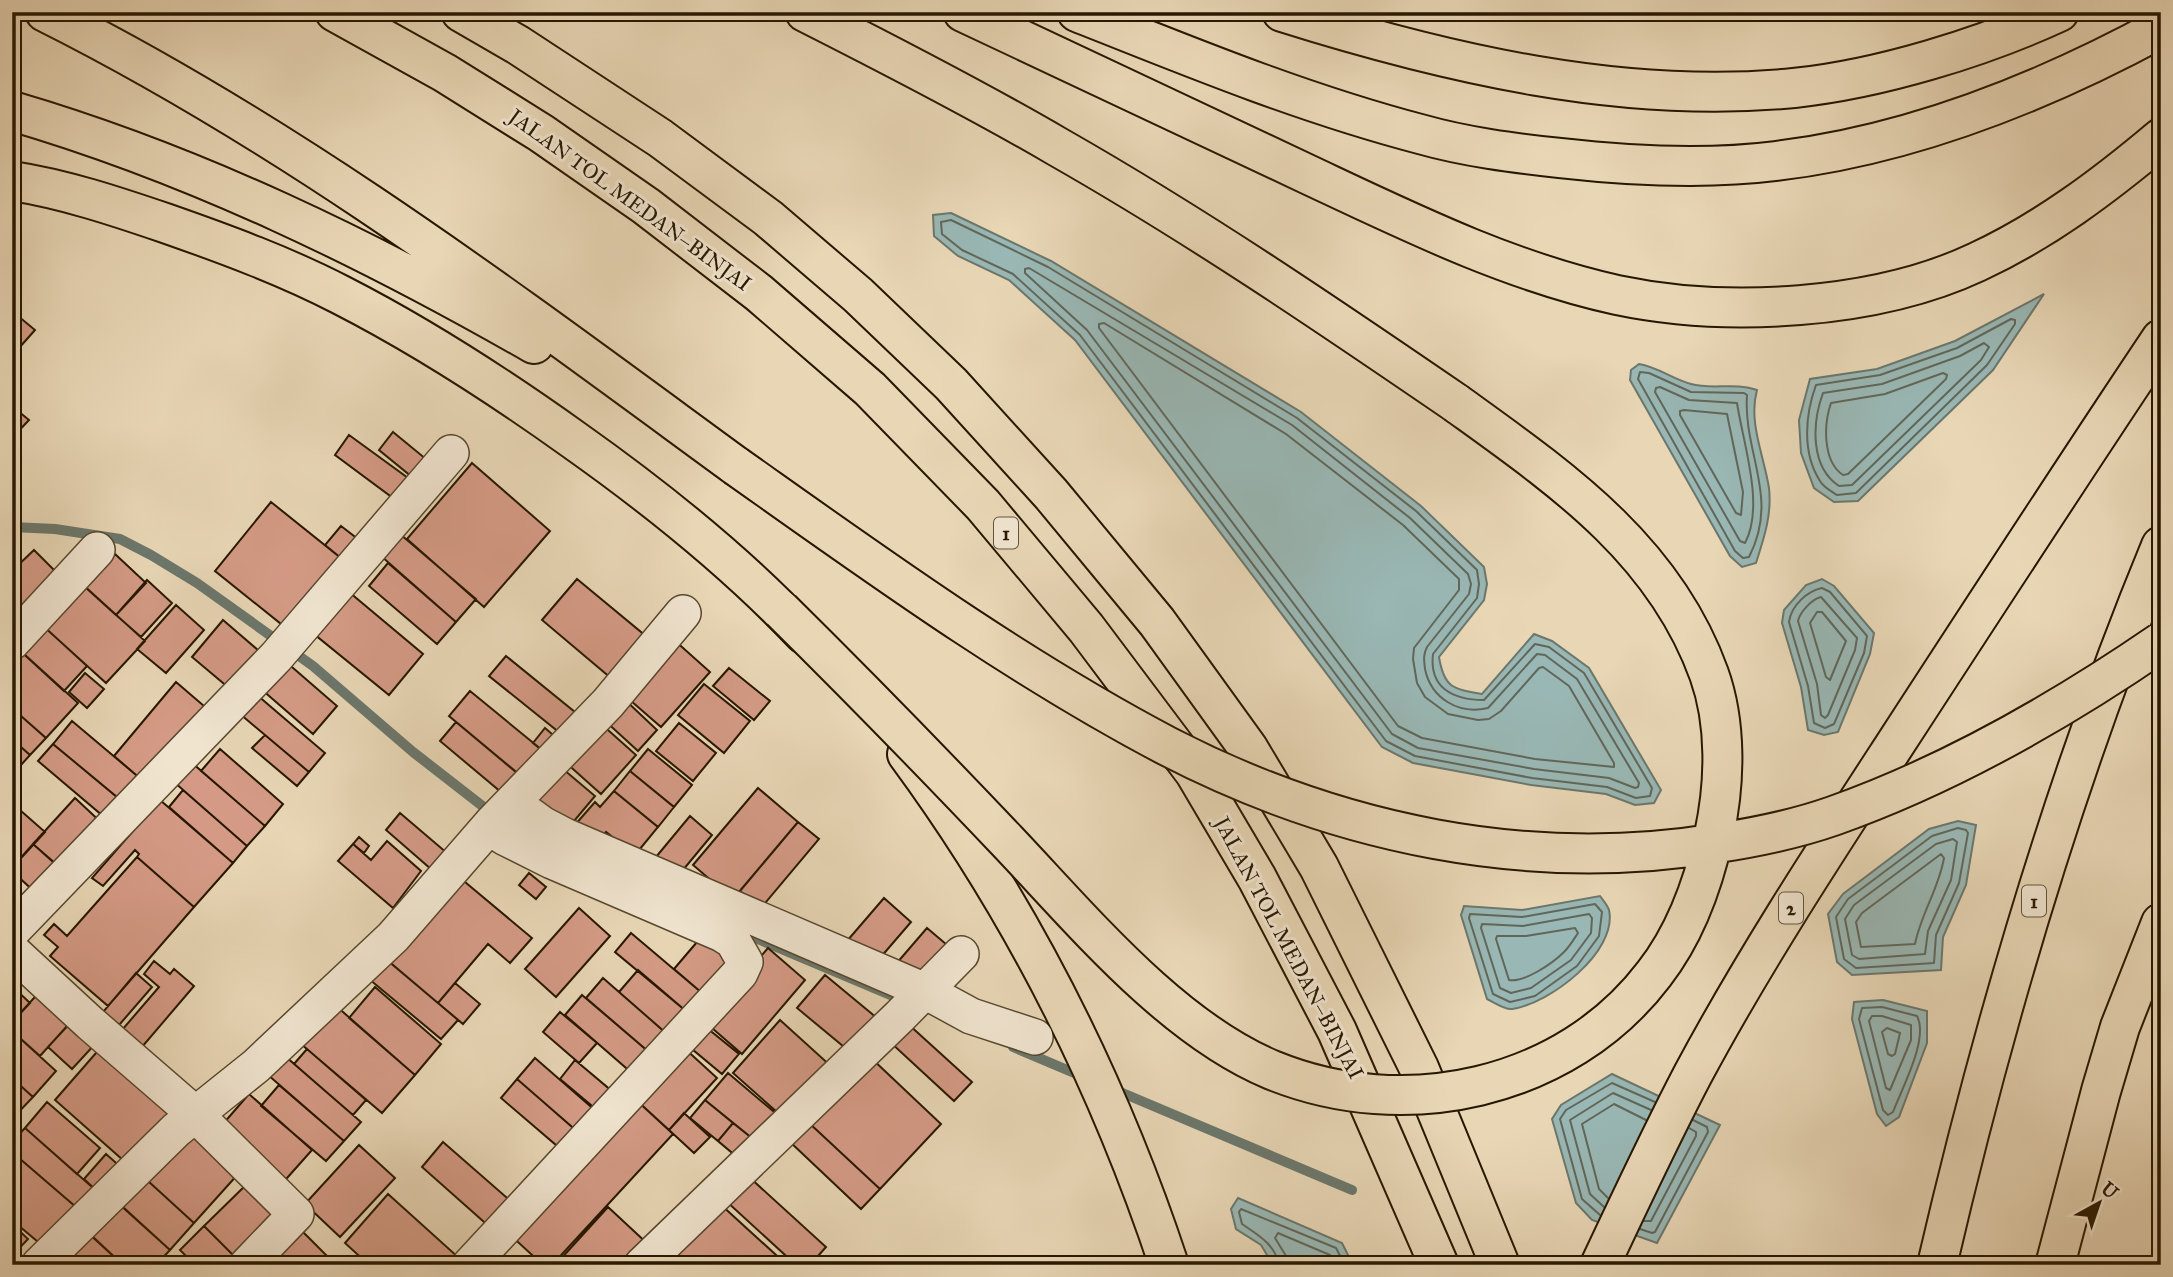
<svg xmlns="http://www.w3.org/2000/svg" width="2173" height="1277" viewBox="0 0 2173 1277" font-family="'IM FELL Great Primer',serif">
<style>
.water{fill:#99b7b4;stroke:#6b776c;stroke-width:2}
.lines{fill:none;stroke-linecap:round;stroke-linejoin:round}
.shore{stroke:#60675a;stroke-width:2}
.stream{stroke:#6b776c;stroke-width:10}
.building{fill:#d49a85;stroke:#271700;stroke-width:2}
.street-casing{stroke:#57472d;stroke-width:38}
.highway-casing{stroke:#271700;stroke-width:42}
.street{stroke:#f0e4cf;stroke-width:35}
.highway{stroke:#e8d6b5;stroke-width:38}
.highway-bridge-casing{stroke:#271700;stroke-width:42;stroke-linecap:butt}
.highway-bridge{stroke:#e8d6b5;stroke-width:38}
.labels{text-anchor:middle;stroke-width:6;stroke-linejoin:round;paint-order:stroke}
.shield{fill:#f0e4cf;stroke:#63543e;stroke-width:2}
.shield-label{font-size:19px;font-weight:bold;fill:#271700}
.street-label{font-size:21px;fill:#271700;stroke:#f0e4cf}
</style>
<rect width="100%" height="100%" fill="#e8d6b5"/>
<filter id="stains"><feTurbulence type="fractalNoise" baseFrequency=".00286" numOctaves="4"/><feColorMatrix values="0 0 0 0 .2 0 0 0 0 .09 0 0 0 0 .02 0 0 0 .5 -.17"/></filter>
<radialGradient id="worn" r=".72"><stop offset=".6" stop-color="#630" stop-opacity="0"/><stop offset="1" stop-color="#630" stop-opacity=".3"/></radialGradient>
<path class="water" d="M951,213L1051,261L1301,412L1421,506L1484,567L1487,584L1484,600L1439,657C1444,688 1453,689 1482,694L1534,634L1552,641L1589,668L1661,790L1654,803L1635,805L1606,794L1531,785L1413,763L1382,747L1075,340L1009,280L958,256L934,236L933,215Z
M2044,294L1993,370L1858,501L1834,502L1814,488L1801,453L1799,420L1810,379L1877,369L1955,341Z
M1639,364C1658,367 1672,379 1691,384C1712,390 1735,382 1757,390C1748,422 1764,456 1769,488C1772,515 1764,538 1756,563L1742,567L1730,556L1630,380L1631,370Z
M1822,579L1834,586L1874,633L1870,654L1838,732L1824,735L1808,730L1801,687L1782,623L1784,610L1806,585Z
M1958,821L1976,825L1966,885L1943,937L1941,970L1852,975L1837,962L1828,914L1843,894L1929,829Z
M1600,896C1603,900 1608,906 1609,910C1618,952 1549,1004 1512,1009C1505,1010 1495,1003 1487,999L1461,915L1464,906L1522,910Z
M1883,1000L1927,1011V1043L1899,1117L1886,1126L1877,1114L1852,1019L1854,1002Z
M1612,1074L1720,1125L1657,1243L1592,1220L1576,1203L1552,1119L1561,1105Z
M1238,1198L1342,1243L1353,1265H1273L1261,1245L1236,1229L1231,1209Z"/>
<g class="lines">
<path class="shore" d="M951,220L1048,267L1297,418L1416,511L1477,570L1479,584L1477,598L1433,654C1429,688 1453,700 1484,700L1535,644L1549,647L1584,673L1652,788L1650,796L1636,798L1607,787L1532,778L1415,756L1386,741L1080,335L1013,274L962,250L942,234L941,222Z
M1029,268L1292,425L1410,518L1468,574L1471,584L1469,594L1427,647C1423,655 1424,660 1425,669C1431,698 1458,715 1488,708L1537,654L1545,655L1577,679L1639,783L1638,787L1635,788L1609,778L1534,769L1418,748L1392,734L1087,330L1025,273V269Z
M2011,319L2015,320V324L1987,365L1856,493L1837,495C1831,491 1823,487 1820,481C1802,453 1805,415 1816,385L1880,375L1957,348Z
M1104,323L1286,434L1403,525L1459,579V590L1414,648L1413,659L1417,683L1425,697L1448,714L1478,720L1489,719L1501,711L1539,668L1543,667L1569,686L1614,763V767L1535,759L1422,738L1398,726L1099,328V324Z
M1984,343L1989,347L1981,360L1852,485L1839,486C1810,467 1812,423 1823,393L1882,384L1960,356Z
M1640,372L1649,373L1691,392L1744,393L1747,395C1743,454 1780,497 1749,557L1743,558L1735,551L1638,379Z
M1943,373L1947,375L1946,379L1848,474L1843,475C1822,461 1824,423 1831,403L1885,394Z
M1660,387L1689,400L1737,403C1743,443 1765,506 1745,543L1740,541L1655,392L1656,388Z
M1684,410L1727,414L1743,492L1741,515L1736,513L1680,415V411Z
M1822,588L1830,592L1867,636L1864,653L1834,724L1825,728L1814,723L1808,686L1789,622C1791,606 1807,591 1822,588Z
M1821,597L1857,638L1855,650L1828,715L1825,718L1821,715L1817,684L1798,621C1800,612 1812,599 1821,597Z
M1817,612H1822L1846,641L1830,680L1826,677L1810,623Z
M1958,828L1966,830L1968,833L1959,883L1936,935L1934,963L1856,968L1844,959L1836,917L1848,899L1932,836Z
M1953,839L1957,842L1951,880L1928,931L1925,954L1859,959L1852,955L1845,919L1854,905L1936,844Z
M1941,854L1944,858C1939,888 1921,914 1915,944L1861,947L1856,922L1862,913Z
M1595,904L1602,912L1599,936L1577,966L1535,996L1510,1002L1493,994L1469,918L1470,914L1522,917Z
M1589,914L1592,918L1591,933L1571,960L1531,988L1511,993L1500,988L1481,928L1482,924L1523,926Z
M1575,928L1578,933C1574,939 1570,946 1564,952C1553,963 1524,983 1509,980L1496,939L1497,936H1526Z
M1882,1007L1917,1016C1929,1039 1902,1088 1893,1112L1888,1115L1883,1110L1859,1019L1862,1008Z
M1872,1016H1882L1911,1025V1040L1890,1090L1886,1088L1869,1021Z
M1887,1028L1900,1033L1895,1054L1892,1056L1888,1054L1882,1032Z
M1608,1198L1599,1189L1582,1124L1614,1104L1646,1120
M1604,1207L1590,1194L1570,1120L1613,1093L1651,1110
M1600,1215L1582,1199L1560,1119L1566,1110L1612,1083L1655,1102
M1644,1221H1651L1696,1136V1132L1689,1128
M1640,1229L1652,1233L1655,1232L1708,1132L1707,1127L1693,1120
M1279,1265C1275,1244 1258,1235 1242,1224L1239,1212L1241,1209L1336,1248L1345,1265
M1287,1265L1286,1256L1275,1238L1278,1233L1330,1255L1335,1265"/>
<path class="stream" d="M12,527L55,529L120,539L151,555L197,583L313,666L413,752L494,815
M739,931L895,997
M1013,1047L1086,1078
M1113,1089L1352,1190"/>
</g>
<path class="building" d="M12,311L35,330L19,348L12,342Z
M12,406L29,420L12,438Z
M393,432L432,464L417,481L379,450Z
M349,435L408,478L393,498L335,455Z
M472,463L550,531L484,607L407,539Z
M271,502L347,563L291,632L215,571Z
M341,526L363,543L347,563L325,545Z
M400,534L476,599L456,622L381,556Z
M34,550L66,582L12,636V571Z
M115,554L146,583L116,615L85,587Z
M388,563L456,622L437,644L369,586Z
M577,579L653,642L618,684L542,620Z
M147,580L172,603L141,637L116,615Z
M81,583L145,641L106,683L42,625Z
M349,592L423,654L389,695L314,634Z
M176,605L204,630L166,673L137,649Z
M223,620L266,657L235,693L192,657Z
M40,623L87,666L64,691L17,648Z
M673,639L710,672L661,727L623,694Z
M13,644L78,703L46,738L12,708Z
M506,656L581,717L565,737L489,676Z
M285,661L337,706L313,734L261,689Z
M729,668L770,701L754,720L713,686Z
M85,673L104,689L87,708L69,692Z
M176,682L211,712L149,786L114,756Z
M704,684L750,721L724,753L678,715Z
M470,691L548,755L527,781L449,716Z
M257,695L325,753L309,772L240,714Z
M622,697L657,730L638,751L603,719Z
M12,708L46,738L30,755L12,739Z
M72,721L142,780L123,802L53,744Z
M456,722L517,773L501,792L440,741Z
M599,722L636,755L601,794L564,761Z
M679,723L716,753L693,781L656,751Z
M545,728L560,741L548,755L533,743Z
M265,735L309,772L297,786L252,748Z
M12,739L30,755L12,775Z
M53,744L118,798L103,816L38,761Z
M220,749L283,804L265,826L201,771Z
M648,749L692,785L674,807L630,771Z
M191,762L265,826L247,846L174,782Z
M557,764L595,796L564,833L526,800Z
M630,771L674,807L658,827L614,791Z
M758,788L798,822L733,899L693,865Z
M183,790L247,846L233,863L169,807Z
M614,791L658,827L635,855L606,832L596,844L574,826L595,802L600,807Z
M75,798L105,826L64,871L33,844Z
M160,800L233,863L194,907L137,857L139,854L135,850L103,886L92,878Z
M12,803L45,832L12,868Z
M400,813L454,859L439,876L386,830Z
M690,816L712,835L678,876L656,857Z
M798,822L819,839L761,908L740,891Z
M359,837L369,846L364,853L353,844Z
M387,841L421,871L393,908L338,861L353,844L371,860Z
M33,844L62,870L38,895L12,871V868Z
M137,857L194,907L108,1006L50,956L58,947L44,935L54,924L67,936Z
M529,873L546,887L536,899L519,885Z
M459,877L532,938L510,963L488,944L438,1003L388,961Z
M884,898L911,922L874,965L847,941Z
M579,908L610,936L556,997L525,969Z
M927,928L953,950L922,987L896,964Z
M631,933L702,993L686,1011L615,952Z
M703,935L731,959L702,993L674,969Z
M768,948L805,980L742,1054L705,1022Z
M386,959L458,1020L441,1039L369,979Z
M154,961L170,974L174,969L194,986L136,1054L116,1037L159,987L144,974Z
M638,970L686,1011L667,1034L619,992Z
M136,973L152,987L113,1032L98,1018Z
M825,975L883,1023L855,1056L797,1008Z
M603,978L667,1034L650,1053L586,998Z
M455,983L480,1004L463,1024L438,1003Z
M12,986L30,1003L17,1017L12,1013Z
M45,986L77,1015L40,1056L12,1031V1022Z
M375,987L441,1044L415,1075L349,1018Z
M582,995L650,1053L633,1074L565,1015Z
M335,1005L415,1075L382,1113L301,1044Z
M560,1012L597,1043L579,1063L543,1032Z
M780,1020L833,1068L786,1120L733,1073Z
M72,1021L96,1043L72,1069L48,1047Z
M907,1023L972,1082L954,1101L890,1042Z
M702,1024L739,1054L722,1074L686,1044Z
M12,1031L56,1071L33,1097L12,1078Z
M103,1045L180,1113L132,1168L55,1100Z
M682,1046L717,1078L669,1130L634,1098Z
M307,1049L366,1100L353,1115L294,1064Z
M285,1056L361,1122L344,1141L268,1075Z
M869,1056L941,1124L880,1189L808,1122Z
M535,1058L597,1112L579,1133L517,1079Z
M575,1060L613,1092L598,1111L560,1079Z
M728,1073L780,1117L758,1143L705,1100Z
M12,1078L33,1097L12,1119Z
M517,1079L579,1133L563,1151L501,1098Z
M279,1085L344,1141L326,1161L261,1106Z
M249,1094L312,1150L279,1187L216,1132Z
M634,1098L673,1134L552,1265H543L508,1233Z
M705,1100L733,1123L718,1141L690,1118Z
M47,1102L100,1148L77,1174L25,1128Z
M684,1113L710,1137L694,1153L669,1130Z
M808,1122L880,1189L861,1209L789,1141Z
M733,1123L758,1143L743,1162L718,1141Z
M25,1128L100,1194L83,1213L12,1152V1142Z
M193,1130L239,1173L194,1223L148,1181Z
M443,1142L514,1204L492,1229L422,1167Z
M359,1145L395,1178L340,1237L305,1204Z
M12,1152L83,1213L50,1252L12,1220Z
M106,1154L123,1169L100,1194L84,1179Z
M748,1176L826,1247L810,1265H796L726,1201Z
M148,1181L194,1223L170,1250L123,1207Z
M248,1183L283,1219L240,1262L204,1226Z
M388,1194L459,1258L453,1265H369L345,1243Z
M719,1203L787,1265H685L673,1254Z
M119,1204L170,1250L156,1265H123L91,1235Z
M608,1207L650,1246L633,1265H559L557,1263Z
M12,1224L28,1239L12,1256Z
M204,1226L240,1262L237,1265H195L180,1250Z
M302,1231L336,1265H269Z
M87,1232L123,1265H57Z"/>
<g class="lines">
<defs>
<path id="street" d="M12,642L97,550
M513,803L542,824L565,836L925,991L971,1016L1035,1037
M12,931L276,657L451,453
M12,951L90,1023L195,1114L296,1214L247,1265
M39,1265L176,1130L256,1066L393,937L492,823L608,703L683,613
M470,1265L740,973L745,962L733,941L722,934L552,861L504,837L489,827
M642,1265L899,1017L961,954"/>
<path id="highway" d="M45,12C293,136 513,303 736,466
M335,12L445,73L541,133L646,206L759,293L870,389L983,505L1086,628L1195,773L1257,878L1337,1031L1439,1265
M461,12L518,45L660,138L768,218L858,295L951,384L1051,494L1157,622L1248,748L1319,867L1419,1068L1500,1265
M805,12C890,55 976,99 1058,147C1195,225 1326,314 1456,403
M963,12C1078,66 1192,120 1307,174C1407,221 1508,271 1617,295C1726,318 1875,310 1977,262C2044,231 2104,186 2161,138
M1077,12C1190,57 1302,103 1420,134C1466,147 1513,153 1560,158C1631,166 1705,170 1776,161C1910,145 2043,92 2161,28
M1282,12C1444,63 1623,105 1794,88C1879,79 1981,48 2059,12
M12,111C196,165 368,249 534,344
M12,181C64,189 115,206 165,223C225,244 285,266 341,295C423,337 500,387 574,440C656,498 735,561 804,634
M907,754C1022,910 1108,1081 1169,1265
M1600,1265C1630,1201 1660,1137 1693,1074C1753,962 1823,855 1892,749C1981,612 2070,475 2161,339
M1937,1265C1994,1020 2065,778 2161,546
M2055,1265L2101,1091L2120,1027L2161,923"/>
</defs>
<use href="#street" class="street-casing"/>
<use href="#highway" class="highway-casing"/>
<use href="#street" class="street"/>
<use href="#highway" class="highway"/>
<defs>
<path id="highway-bridge" d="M736,466C876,565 1015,666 1167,746C1337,834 1528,874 1718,843C1757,837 1796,829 1833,816C1949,775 2059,712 2161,642
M781,610C858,686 933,763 1008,842C1082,920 1171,1028 1272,1070C1404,1124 1566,1090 1654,974C1686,933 1703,885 1714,835C1725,784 1727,724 1709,674C1664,549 1560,478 1456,403"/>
</defs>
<use href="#highway-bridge" class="highway-bridge-casing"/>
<use href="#highway-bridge" class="highway-bridge"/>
</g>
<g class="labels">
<g class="shield">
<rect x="994" y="517.5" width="24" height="31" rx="5"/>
<rect x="2022" y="885.5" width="24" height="31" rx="5"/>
<rect x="1779" y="892.5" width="24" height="31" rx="5"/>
</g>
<g class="shield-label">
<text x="1006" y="540">1</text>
<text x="2034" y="908">1</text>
<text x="1791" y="915">2</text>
</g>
<g class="street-label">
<text transform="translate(630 200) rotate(36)" y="7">JALAN TOL MEDAN–BINJAI</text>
<text transform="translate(1289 948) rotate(62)" y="7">JALAN TOL MEDAN–BINJAI</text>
</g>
</g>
<rect width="2173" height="1277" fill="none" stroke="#e8d6b5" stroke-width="42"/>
<rect x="14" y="14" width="2145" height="1249" fill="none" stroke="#271700" stroke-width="3.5"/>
<rect x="21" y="21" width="2131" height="1235" fill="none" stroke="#271700" stroke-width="2"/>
<g transform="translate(2099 1203) rotate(40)" stroke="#f0e4cf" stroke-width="5" paint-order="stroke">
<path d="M0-5L12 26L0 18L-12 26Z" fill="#271700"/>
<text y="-10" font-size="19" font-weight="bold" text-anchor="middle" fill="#271700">U</text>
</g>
<rect width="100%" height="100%" filter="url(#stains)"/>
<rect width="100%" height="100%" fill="url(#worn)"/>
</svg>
